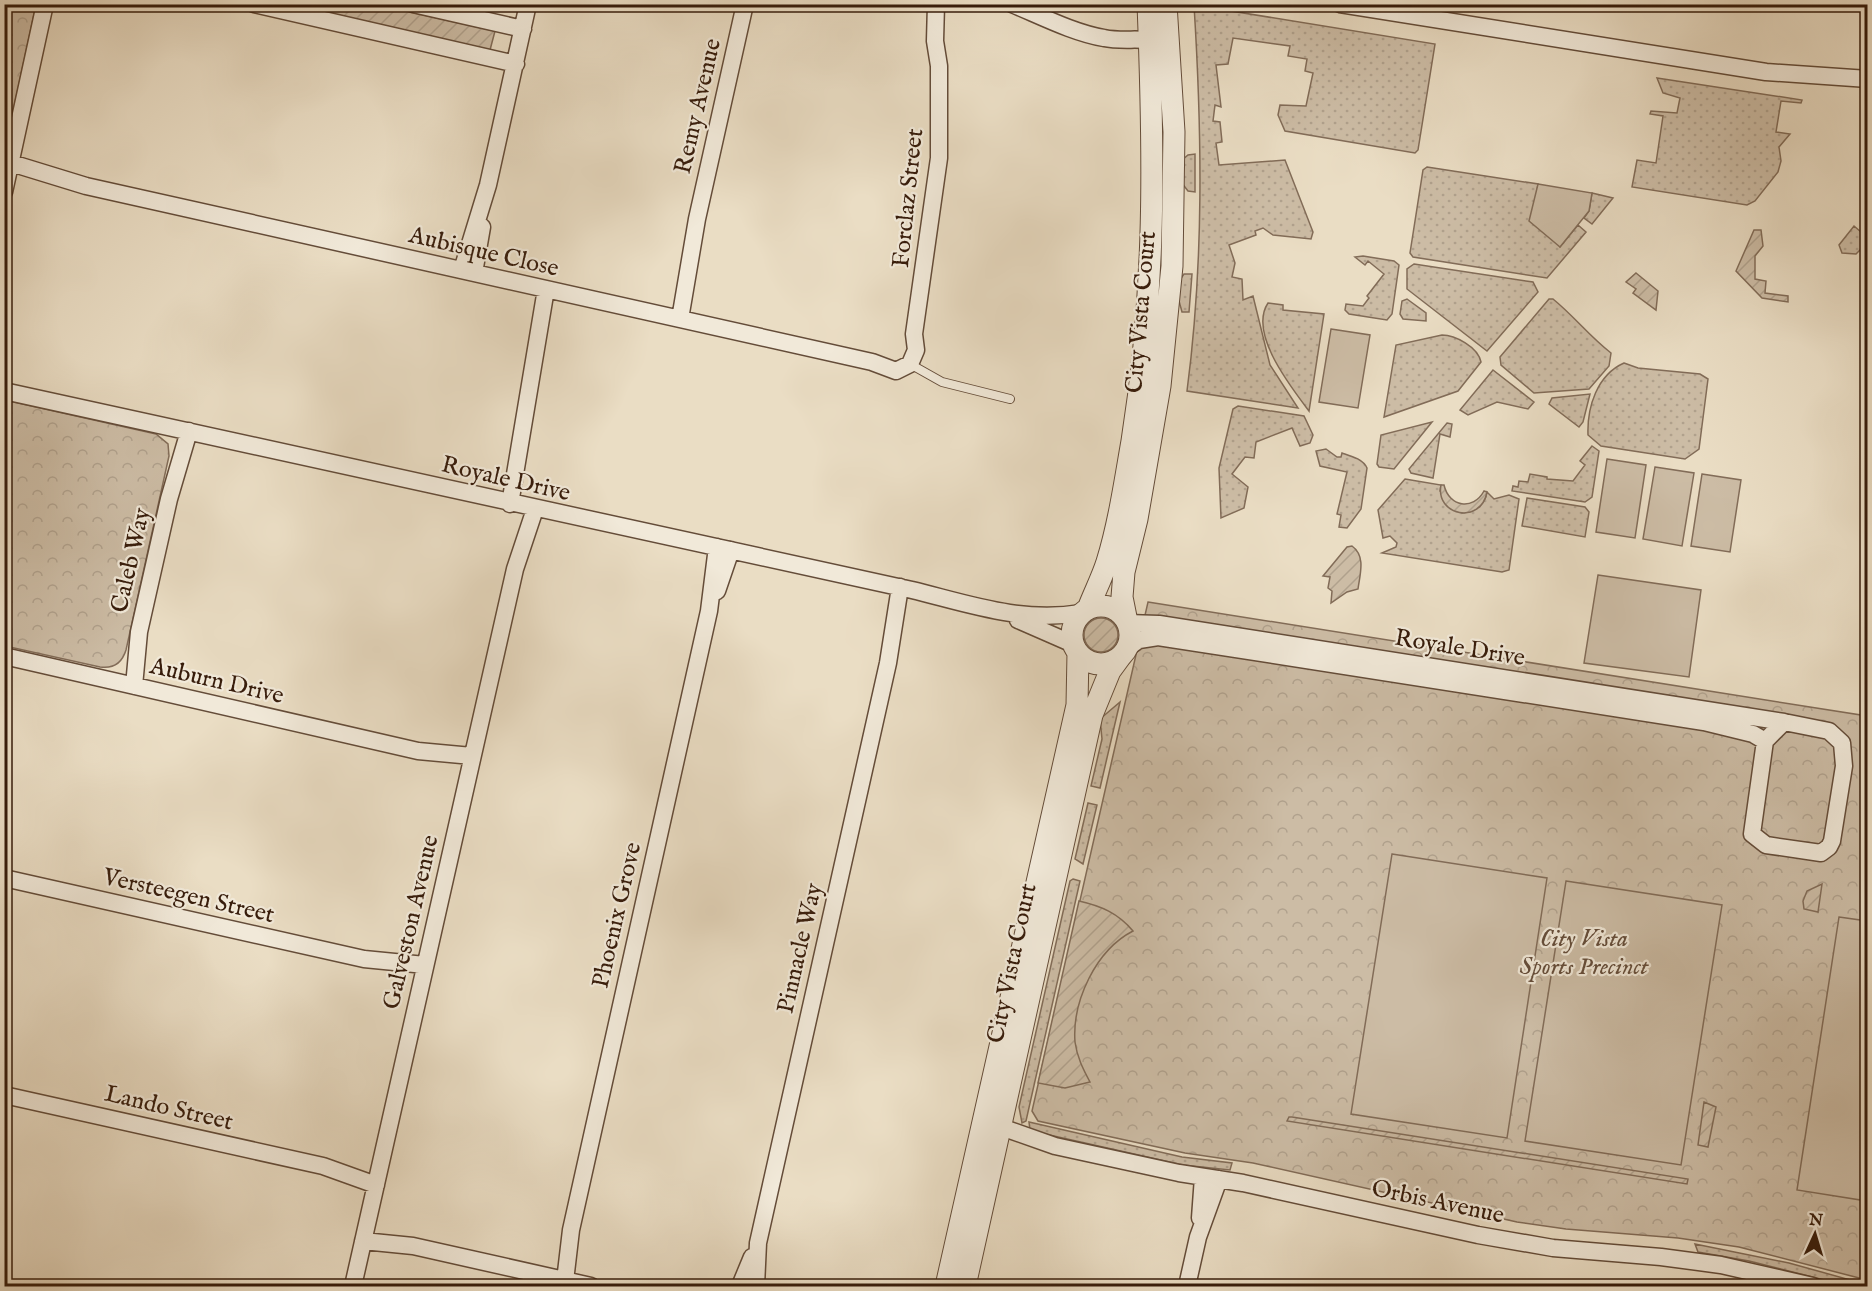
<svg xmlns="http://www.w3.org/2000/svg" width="1872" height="1291" viewBox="0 0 1872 1291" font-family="'IM FELL English',serif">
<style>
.grass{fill:url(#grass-dots);stroke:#826c58;stroke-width:1.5}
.park{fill:url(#park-crowns);stroke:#826c58;stroke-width:1.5}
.garden{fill:url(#garden-furrows);stroke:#826c58;stroke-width:1.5}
.pitch{fill:#ccbca5;stroke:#826c58;stroke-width:1.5}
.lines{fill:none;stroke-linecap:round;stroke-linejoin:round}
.service-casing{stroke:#644c39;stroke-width:10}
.minor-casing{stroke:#644c39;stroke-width:19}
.tertiary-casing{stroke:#644c39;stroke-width:23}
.service{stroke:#f1e9d9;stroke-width:8}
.minor{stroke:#f1e9d9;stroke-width:16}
.tertiary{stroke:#f1e9d9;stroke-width:21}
.labels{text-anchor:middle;stroke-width:4.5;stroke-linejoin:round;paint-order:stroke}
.street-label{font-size:24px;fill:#371c0b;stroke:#f1e9d9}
.park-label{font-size:24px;font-style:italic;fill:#644c39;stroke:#f1e9d9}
</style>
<defs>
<pattern id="grass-dots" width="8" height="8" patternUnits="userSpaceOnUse" patternTransform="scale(1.5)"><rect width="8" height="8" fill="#ccbca5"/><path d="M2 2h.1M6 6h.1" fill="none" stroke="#b0a18d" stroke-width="1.8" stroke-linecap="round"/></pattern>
<pattern id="park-crowns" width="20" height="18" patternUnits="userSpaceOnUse" patternTransform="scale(1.5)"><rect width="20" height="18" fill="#ccbca5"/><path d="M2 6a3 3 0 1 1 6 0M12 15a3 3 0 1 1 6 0" fill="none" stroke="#b0a18d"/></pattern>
<pattern id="garden-furrows" width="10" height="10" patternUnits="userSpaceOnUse" patternTransform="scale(1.5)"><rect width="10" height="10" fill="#ccbca5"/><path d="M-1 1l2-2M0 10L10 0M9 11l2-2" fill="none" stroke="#b0a18d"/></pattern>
</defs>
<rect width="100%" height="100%" fill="#eaddc4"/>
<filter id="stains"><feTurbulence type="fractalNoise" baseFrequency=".00333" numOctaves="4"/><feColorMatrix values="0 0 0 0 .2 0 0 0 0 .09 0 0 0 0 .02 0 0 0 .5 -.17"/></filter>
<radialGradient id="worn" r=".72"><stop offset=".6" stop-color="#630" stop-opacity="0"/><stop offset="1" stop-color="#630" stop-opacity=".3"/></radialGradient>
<path class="grass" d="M1194,5L1435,44L1418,150L1415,153L1285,131L1278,115L1280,105L1306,106L1313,73L1305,71L1307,59L1288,56L1290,46L1233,38L1228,64L1216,65L1221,107L1215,105L1213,121L1220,122L1222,142L1216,143L1219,165L1285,160L1313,232L1311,239L1273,235L1263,228L1255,231L1256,235L1229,245L1235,263L1232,277L1242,279L1243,300L1253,296L1270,365L1298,408L1187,391C1204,262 1202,134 1194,5Z
M1657,78L1802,100L1801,103L1781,101L1776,132L1790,134L1779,147L1781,161L1778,172L1755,201L1747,205L1632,187L1637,160L1656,163L1663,116L1650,114L1651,111L1677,113L1680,98L1663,93Z
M1195,154V192L1188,191L1181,182V161L1188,155Z
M1427,167L1538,184L1535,204L1560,247L1578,225L1586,232L1547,278L1413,257L1410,253L1423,170Z
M1592,193L1613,198L1592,224L1584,218L1589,211Z
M1854,226L1861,232L1862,248L1856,254L1842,253L1839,245Z
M1363,256L1394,261L1399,265L1392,314L1387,320L1349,314L1345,310L1346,304L1363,306L1369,298L1367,296L1384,274L1368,261L1365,265L1355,257Z
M1414,264L1533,282L1538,292L1487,351L1407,289V269Z
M1184,274H1192L1189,312H1182C1178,295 1172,290 1184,274Z
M1407,299L1426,313V321L1403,319L1400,314L1402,301Z
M1549,299H1553C1574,316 1589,336 1611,353L1609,366L1589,389L1534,393L1501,365L1500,357Z
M1268,303L1283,305V310L1324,314L1309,411C1291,387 1248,333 1268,303Z
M1442,335C1455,335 1478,347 1481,362L1458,391L1384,417L1396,345Z
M1624,363L1638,368L1700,374L1708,379L1699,449L1685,459L1601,446L1588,435C1587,407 1597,375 1624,363Z
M1493,370L1534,402L1528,409L1497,402L1468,415L1460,410Z
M1590,394L1583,422L1579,427L1549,404L1552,398Z
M1238,406L1304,416L1313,435L1310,443L1300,446L1292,428L1256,442L1254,458L1245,457L1232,474L1248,487L1244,508L1221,518L1219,468L1233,409Z
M1432,422L1394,469L1379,467L1377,464L1381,435Z
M1447,423L1452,424L1450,437L1440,434L1433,478L1411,473L1409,469Z
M1592,446L1599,451L1592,497L1585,502L1512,491L1513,486L1518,487L1519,481L1528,482L1530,474L1547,477V479L1573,481L1585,465L1580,461Z
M1326,449L1337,457H1341L1342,453C1351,456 1363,459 1367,468L1361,509L1347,528L1339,527L1341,515L1337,514L1347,472L1320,466L1316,451Z
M1405,479L1441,485L1440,491L1462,513C1475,512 1485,505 1487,492L1494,499L1509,495L1519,499L1509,570L1502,572L1382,553L1396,547L1397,543L1390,536L1383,538L1378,510Z
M1527,498L1585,507L1589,512L1585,537L1522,526Z
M1120,702L1100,788L1091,786L1102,739L1100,719Z
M1088,803L1097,805L1083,864L1075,859Z
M1073,879L1080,881L1026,1121L1022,1123L1019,1107L1070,881Z
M1029,1122L1182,1157L1232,1163L1230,1170L1183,1165L1036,1132L1030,1130Z
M1695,1244L1789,1263L1854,1281L1848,1286L1749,1261L1698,1252Z"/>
<path class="park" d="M5,4L36,5L5,149L4,5Z
M5,400L156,434L168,444L169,456L126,650C122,663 114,669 100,667L5,646Z
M1148,602L1867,716V1280L1739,1247L1678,1238L1566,1229L1517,1222L1253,1163L1185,1153L1038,1121L1032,1111Z"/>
<path class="garden" d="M303,5H379L495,31L490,50L307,8Z
M1754,230H1761L1763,246L1755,256V279L1766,281L1765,293L1788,296V302L1762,298L1736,271Z
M1636,273L1658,291L1656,310L1633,293L1636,289L1626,282Z
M1441,485H1444C1449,507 1473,511 1484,491L1487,492C1481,525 1435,516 1441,485Z
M1352,546C1366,556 1360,574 1358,589L1347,592L1331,603L1332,591L1328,588L1330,577L1323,576L1347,547Z
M1084 635a17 17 0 1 1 34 0a17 17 0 1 1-34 0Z
M1822,884L1818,912L1804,909L1803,901L1807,891Z
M1079,901C1101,906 1118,913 1133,931C1096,950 1072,1001 1075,1042C1077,1057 1083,1069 1090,1082L1065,1088L1038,1083Z
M1704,1102L1716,1107L1708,1147L1698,1145Z
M1289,1117H1292L1688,1179L1687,1184L1287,1121Z"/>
<path class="pitch" d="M1538,184L1592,193L1589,211L1560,247L1529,221Z
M1331,329L1370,335L1358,408L1319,402Z
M1607,459L1646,465L1635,538L1596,532Z
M1867,463L1868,564L1867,565L1862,521Z
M1655,467L1694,473L1682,546L1643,539Z
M1702,474L1741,480L1730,552L1691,546Z
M1598,575L1701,590L1689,677L1584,663Z
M1392,854L1547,878L1507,1138L1351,1114Z
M1566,881L1722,905L1681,1165L1525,1141Z
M1839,917L1867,921V1201L1797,1190Z"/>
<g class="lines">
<defs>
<path id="service" d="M910,364L942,382L1010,399"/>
<path id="minor" d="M254,4L516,64
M413,4L523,29
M1012,4C1041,16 1074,33 1104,38C1123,42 1142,37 1160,42
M1340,4L1766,72L1868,79
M11,163L86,186L872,362L896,371L910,364L916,350L914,334L939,158V66L935,41L936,4
M4,192L45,4
M462,270L488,185L528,4
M474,273L482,227
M680,319L697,219L745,4
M4,391L912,590C969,604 1021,623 1081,613
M510,504L546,289
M717,591L731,550
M1018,620L1073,644
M1127,623L1159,624L1784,722L1829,731L1842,743L1844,766L1832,841L1829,847L1821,853L1766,845L1752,834L1765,741L1784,722
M1126,649L1139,640L1158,637L1704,722L1753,734L1765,741
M4,656L418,751L472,756
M134,686L139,632L169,499L189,431
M4,878L364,959L425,965
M4,1095L323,1166L376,1185
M1001,1127L1055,1146L1179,1173L1243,1183L1478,1235L1553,1248L1661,1257L1721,1265L1813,1286
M1200,1218L1203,1177
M363,1241L413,1246L591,1286
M565,1281L571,1230L709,611L717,547
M353,1286L515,569L535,509
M740,1286L752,1257
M756,1286L758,1243L888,663L900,587
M1187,1286L1198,1237L1219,1179"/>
<path id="tertiary" d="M1072 635a29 29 0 1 1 58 0a29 29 0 1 1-58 0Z
M1088,609C1094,593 1102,578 1107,562C1119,523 1125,481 1132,441C1156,290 1154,157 1148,4
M1127,622L1122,597L1124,572L1137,519L1160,386L1172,266L1174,132L1166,4
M946,1286L1077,705L1078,653
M965,1286L1092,715L1110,671L1121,656"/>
</defs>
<use href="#service" class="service-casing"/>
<use href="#minor" class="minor-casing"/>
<use href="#tertiary" class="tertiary-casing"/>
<use href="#service" class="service"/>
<use href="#minor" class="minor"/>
<use href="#tertiary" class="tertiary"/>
</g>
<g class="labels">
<g class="street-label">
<text transform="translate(697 106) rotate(-77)" y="8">Remy Avenue</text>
<text transform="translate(907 198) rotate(-84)" y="8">Forclaz Street</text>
<text transform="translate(484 251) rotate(13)" y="8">Aubisque Close</text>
<text transform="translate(1140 312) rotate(-85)" y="8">City Vista Court</text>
<text transform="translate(506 478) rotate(13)" y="8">Royale Drive</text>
<text transform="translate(130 560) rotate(-77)" y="8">Caleb Way</text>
<text transform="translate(1460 647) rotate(9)" y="8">Royale Drive</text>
<text transform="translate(217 680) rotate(13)" y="8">Auburn Drive</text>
<text transform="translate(189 895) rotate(13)" y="8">Versteegen Street</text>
<text transform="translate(616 915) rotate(-77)" y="8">Phoenix Grove</text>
<text transform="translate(410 922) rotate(-77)" y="8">Galveston Avenue</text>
<text transform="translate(799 948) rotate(-77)" y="8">Pinnacle Way</text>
<text transform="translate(1011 963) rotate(-78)" y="8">City Vista Court</text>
<text transform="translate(169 1107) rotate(13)" y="8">Lando Street</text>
<text transform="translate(1438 1201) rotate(12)" y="8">Orbis Avenue</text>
</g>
<g class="park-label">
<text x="1584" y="946">City Vista<tspan x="1584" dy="28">Sports Precinct</tspan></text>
</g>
</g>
<rect width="1872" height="1291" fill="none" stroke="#eaddc4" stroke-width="24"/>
<rect x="6" y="6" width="1860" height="1279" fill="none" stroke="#371c0b" stroke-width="3"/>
<rect x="12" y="12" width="1848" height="1267" fill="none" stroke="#371c0b" stroke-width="1.5"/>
<g transform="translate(1815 1234) rotate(4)" stroke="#f1e9d9" stroke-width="4.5" paint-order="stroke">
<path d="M0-4.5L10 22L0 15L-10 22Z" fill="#371c0b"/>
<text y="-9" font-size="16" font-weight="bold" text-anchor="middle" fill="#371c0b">N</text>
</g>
<rect width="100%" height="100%" filter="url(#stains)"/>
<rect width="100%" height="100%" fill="url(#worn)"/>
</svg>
